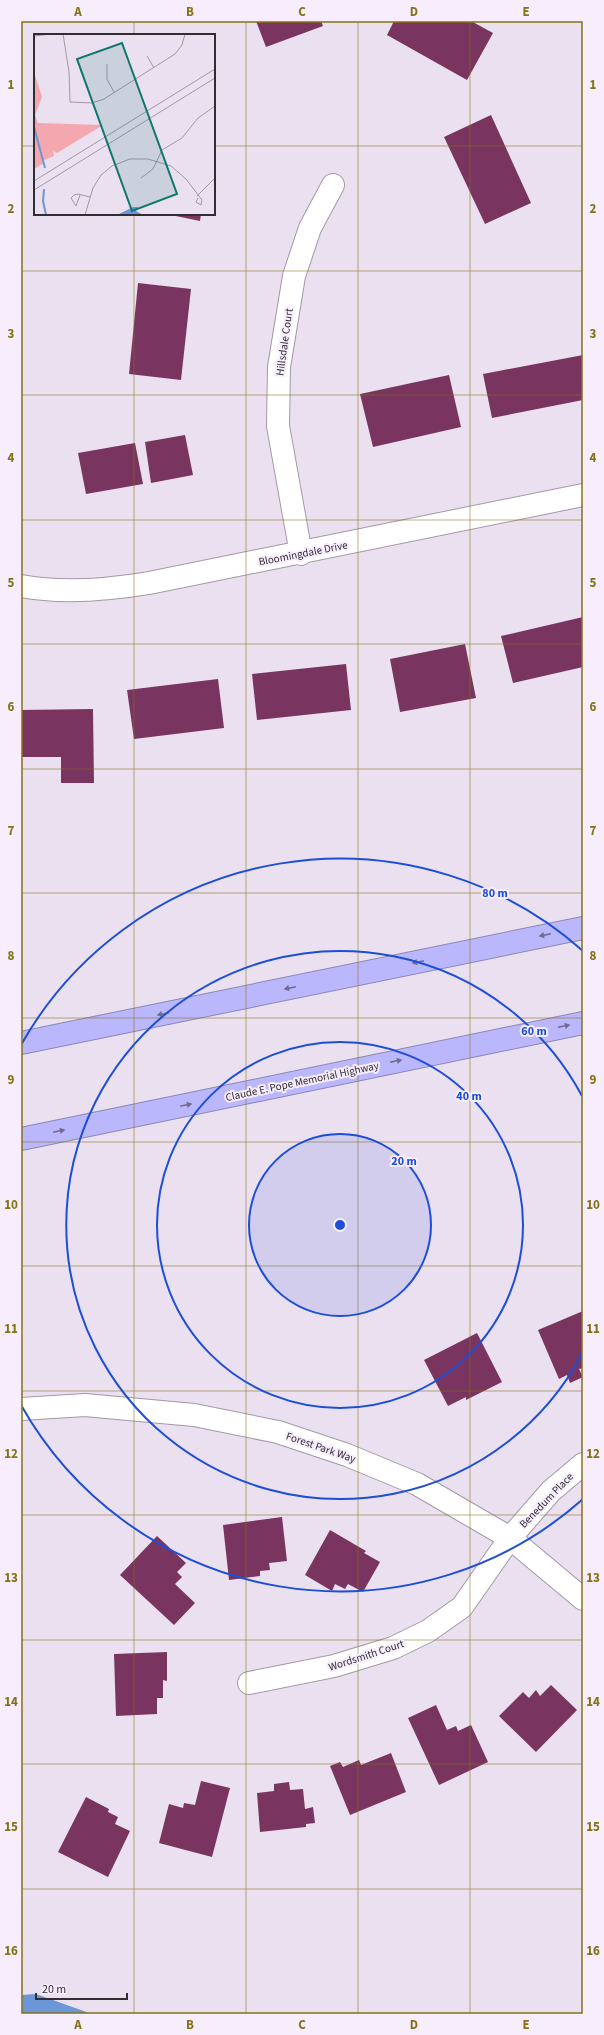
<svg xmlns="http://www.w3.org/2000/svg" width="604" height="2035" viewBox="0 0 604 2035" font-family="'Source Sans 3',sans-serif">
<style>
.water{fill:#6b96d8}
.building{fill:#79355f}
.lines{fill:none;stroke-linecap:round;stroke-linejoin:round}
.street-casing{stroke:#a298a7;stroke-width:24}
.highway-casing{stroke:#8b87b6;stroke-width:24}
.street{stroke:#fff;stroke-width:22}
.highway{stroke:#bbb7fd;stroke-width:22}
.oneway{fill:#6f6b8e}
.grid{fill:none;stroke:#847315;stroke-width:1;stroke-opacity:0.55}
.ring{fill:none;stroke:#1d4ed8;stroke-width:2}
.labels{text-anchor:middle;stroke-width:4;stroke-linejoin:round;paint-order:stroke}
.street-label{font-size:11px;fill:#312d33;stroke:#f8edfd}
.inset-river{fill:none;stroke:#6b96d8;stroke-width:2}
.inset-road{fill:none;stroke:#a198a4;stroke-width:1}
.view{fill:#0f766e;fill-opacity:0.15;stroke:#0f766e;stroke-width:2}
.inset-edge{fill:none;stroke:#312d33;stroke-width:2}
.centre{fill:#1d4ed8;stroke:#f8edfd;stroke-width:2}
.ring-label{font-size:12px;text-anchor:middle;font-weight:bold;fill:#1d4ed8;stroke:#f8edfd;stroke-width:4;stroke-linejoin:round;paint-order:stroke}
.neatline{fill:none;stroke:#847315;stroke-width:1.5}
.grid-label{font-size:13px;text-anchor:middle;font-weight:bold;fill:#847315}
</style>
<rect width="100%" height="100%" fill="#ebe0f0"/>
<path class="water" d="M36,1994L92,2014H21V1995Z"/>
<path class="building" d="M256,21H321L323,26L266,47Z
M394,21H471L493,33L467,80L387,35Z
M491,115L531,203L485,224L444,137Z
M166,214H201L200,221Z
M138,283L191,289L181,380L129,374Z
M583,355V400L492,418L483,374Z
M449,375L461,427L373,447L360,394Z
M185,435L193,475L151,483L145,442Z
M135,443L143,484L86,494L78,453Z
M583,617V667L513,683L501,636Z
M465,644L476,698L400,712L390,659Z
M346,664L351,710L257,720L252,674Z
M218,679L224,728L134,739L127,690Z
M93,709L94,783H61V757H21V710Z
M583,1311V1368L579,1369L583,1377L570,1383L567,1375L559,1379L538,1330Z
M477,1333L502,1382L466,1400V1397L448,1406L424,1360Z
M282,1517L287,1561L269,1563L270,1570L260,1571V1576L229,1580L223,1525Z
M330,1530L366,1551L364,1553L380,1562L363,1592L348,1584L345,1589L335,1584L332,1591L305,1575Z
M157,1536L186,1563L177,1572L182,1577L175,1584L195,1603L174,1625L120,1575Z
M167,1652V1681L163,1680V1698H157V1714L116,1716L114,1654Z
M551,1685L577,1710L536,1752L499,1716L523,1692L529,1698L536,1690L540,1696Z
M436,1705L447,1730L456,1726L458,1731L471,1725L488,1762L439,1785L408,1718Z
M391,1753L406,1792L350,1815L330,1766L340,1762L343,1767L359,1760L361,1765Z
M201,1781L230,1788L212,1857L159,1843L169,1804L183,1808L184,1803L195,1805Z
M289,1782L290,1790L303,1789L305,1809L313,1807L315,1823L306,1824V1827L260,1832L257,1793L274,1791V1784Z
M86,1797L109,1809L108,1812L118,1817L115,1824L130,1831L108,1877L58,1852Z"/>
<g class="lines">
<defs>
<path id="street" d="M301,554L278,426L279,367L294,276L310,228L333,185
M21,586C63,594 107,590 149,583L583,495
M21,1409L85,1405L194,1415L278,1432L347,1455L417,1484L510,1538L583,1599
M249,1683L334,1666L393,1648L428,1631L462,1607L510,1538L551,1491L583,1464"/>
<path id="highway" d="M21,1043L583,928
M21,1139L583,1023"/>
</defs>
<use href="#street" class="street-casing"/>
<use href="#highway" class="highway-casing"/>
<use href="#street" class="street"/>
<use href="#highway" class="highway"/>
</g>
<defs><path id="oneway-solid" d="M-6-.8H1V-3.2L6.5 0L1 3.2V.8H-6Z"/></defs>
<g class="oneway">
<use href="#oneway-solid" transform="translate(545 935) rotate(168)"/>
<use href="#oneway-solid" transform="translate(418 962) rotate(168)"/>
<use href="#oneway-solid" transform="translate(290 988) rotate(168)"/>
<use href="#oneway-solid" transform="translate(163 1014) rotate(168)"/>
<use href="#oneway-solid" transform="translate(564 1026) rotate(-12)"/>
<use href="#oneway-solid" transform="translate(396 1061) rotate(-12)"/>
<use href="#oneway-solid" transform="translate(186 1105) rotate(-12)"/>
<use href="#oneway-solid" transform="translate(59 1131) rotate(-12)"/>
</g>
<path class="grid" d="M134,21V35M246,21V2014M358,21V2014M470,21V2014M21,146H35M214,146H583M134,214V2014M21,271H583M21,395H583M21,520H583M21,644H583M21,769H583M21,893H583M21,1018H583M21,1142H583M21,1266H583M21,1391H583M21,1515H583M21,1640H583M21,1764H583M21,1889H583"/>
<circle cx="340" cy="1225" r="91" fill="#1d4ed8" fill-opacity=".12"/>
<g class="ring">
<circle cx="340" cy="1225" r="91"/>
<circle cx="340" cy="1225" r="183"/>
<path d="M582 1354A274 274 0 1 1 582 1096"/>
<path d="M583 1499A366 366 0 0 1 21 1405M21 1045A366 366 0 0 1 583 951"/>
</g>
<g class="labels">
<g class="street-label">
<text transform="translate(284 342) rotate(-82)" y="4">Hillsdale Court</text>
<text transform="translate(303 553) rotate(-11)" y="4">Bloomingdale Drive</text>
<text transform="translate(302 1081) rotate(-12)" y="4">Claude E. Pope Memorial Highway</text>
<text transform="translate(321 1447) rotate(19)" y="4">Forest Park Way</text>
<text transform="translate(546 1500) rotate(-46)" y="4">Benedum Place</text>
<text transform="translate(366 1655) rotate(-18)" y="4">Wordsmith Court</text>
</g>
</g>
<g transform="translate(34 34)">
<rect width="181" height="181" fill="#ebe0f0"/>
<path d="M0,38L8,63L1,81L4,89L69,91L23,119L19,117L20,122L10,126V129L0,135Z" fill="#f4a7ae"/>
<path d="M99,173H104L102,177L109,181H83Z" fill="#6b96d8"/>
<path class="inset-river" d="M0,93L11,134M10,155L9,167L12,181"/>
<path class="inset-road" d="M29,0L35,38L36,68L58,69L70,65L141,20L148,11L151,0M0,2L17,0M113,22L120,34M73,30V45L80,58M107,144L119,135L128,116L148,104L164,84L181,72M0,147L181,35M0,156L181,44M46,161L42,172L37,164L40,161L44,160L56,163M163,162L181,144M51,181L59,154L67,141L78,132L96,125H114L137,132L152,145L168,166L167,171L162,168L164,164"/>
<path class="view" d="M88,9L143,160L98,177L43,25Z"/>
<rect width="181" height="181" class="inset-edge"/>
</g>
<circle cx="340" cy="1225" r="6" class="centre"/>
<g class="ring-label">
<text x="495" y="897">80 m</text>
<text x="534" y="1035">60 m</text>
<text x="469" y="1100">40 m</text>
<text x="404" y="1165">20 m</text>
</g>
<rect width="604" height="2035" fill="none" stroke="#f8edfd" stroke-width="44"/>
<path d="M36 1993v6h91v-6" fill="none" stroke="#312d33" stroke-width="2"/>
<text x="42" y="1993" font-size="12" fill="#312d33" stroke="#f8edfd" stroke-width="3" paint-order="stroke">20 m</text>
<rect x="22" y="22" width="560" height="1991" class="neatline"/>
<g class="grid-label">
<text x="78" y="16">A</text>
<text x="190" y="16">B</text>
<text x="302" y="16">C</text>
<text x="414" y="16">D</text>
<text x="526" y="16">E</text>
<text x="11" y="89">1</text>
<text x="593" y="89">1</text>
<text x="11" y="213">2</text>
<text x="593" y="213">2</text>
<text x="11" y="338">3</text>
<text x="593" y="338">3</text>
<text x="11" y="462">4</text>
<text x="593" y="462">4</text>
<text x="11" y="587">5</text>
<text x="593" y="587">5</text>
<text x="11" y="711">6</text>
<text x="593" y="711">6</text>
<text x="11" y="835">7</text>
<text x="593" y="835">7</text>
<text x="11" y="960">8</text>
<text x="593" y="960">8</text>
<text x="11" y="1084">9</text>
<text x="593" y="1084">9</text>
<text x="11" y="1209">10</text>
<text x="593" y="1209">10</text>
<text x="11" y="1333">11</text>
<text x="593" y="1333">11</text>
<text x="11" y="1458">12</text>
<text x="593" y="1458">12</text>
<text x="11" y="1582">13</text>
<text x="593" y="1582">13</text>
<text x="11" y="1706">14</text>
<text x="593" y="1706">14</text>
<text x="11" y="1831">15</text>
<text x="593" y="1831">15</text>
<text x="11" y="1955">16</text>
<text x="593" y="1955">16</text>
<text x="78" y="2029">A</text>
<text x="190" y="2029">B</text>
<text x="302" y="2029">C</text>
<text x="414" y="2029">D</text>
<text x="526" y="2029">E</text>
</g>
</svg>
